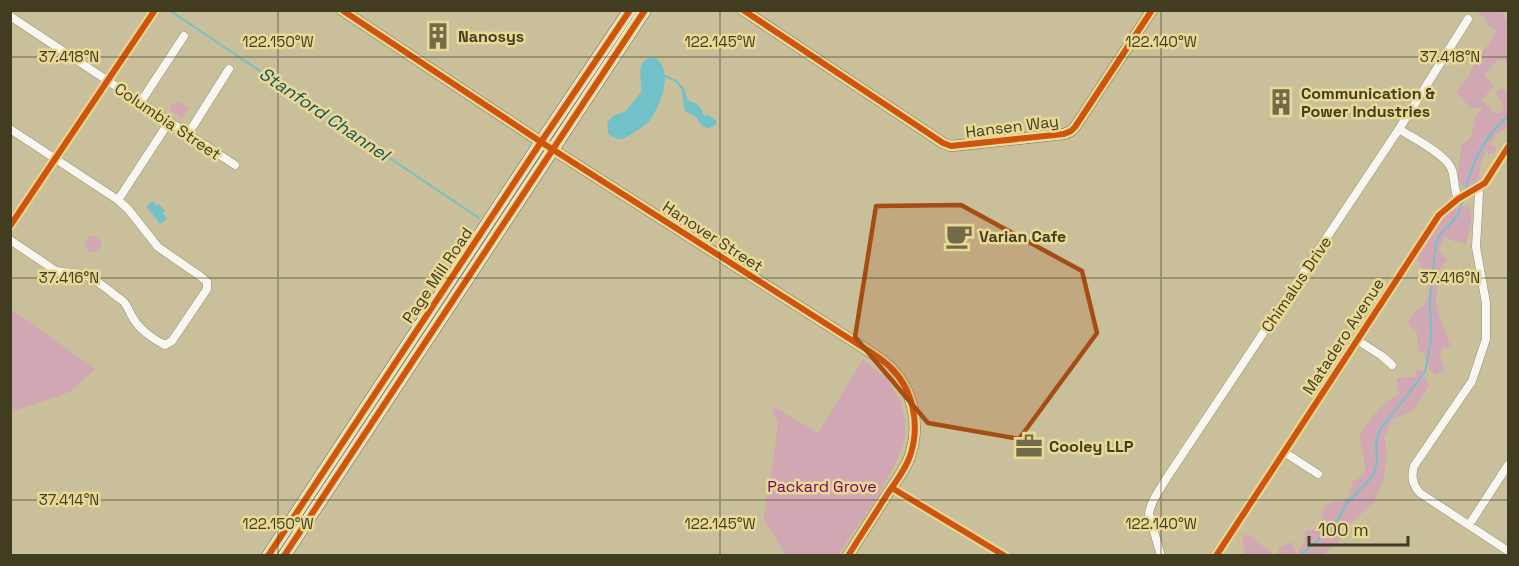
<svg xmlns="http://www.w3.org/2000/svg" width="1519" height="566" viewBox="0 0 1519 566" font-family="'Space Grotesk',sans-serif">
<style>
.green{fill:#d2a7b4}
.water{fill:#72c1c8}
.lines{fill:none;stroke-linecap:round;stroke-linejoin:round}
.stream{stroke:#72c1c8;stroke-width:2}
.street-casing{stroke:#989174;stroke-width:9}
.secondary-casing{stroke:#989174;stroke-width:12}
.primary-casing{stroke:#989174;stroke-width:14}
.street{stroke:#f7f6f0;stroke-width:8}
.secondary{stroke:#f7f6f0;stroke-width:10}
.primary{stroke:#f7f6f0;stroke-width:12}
.cycleway-casing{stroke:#e9d995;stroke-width:10}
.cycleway{stroke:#cf550f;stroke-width:6}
.marked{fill:#a64d14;fill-opacity:0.2;stroke:#a64d14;stroke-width:4.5;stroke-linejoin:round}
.ticks{fill:none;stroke:#423c20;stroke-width:1.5;stroke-opacity:0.45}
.labels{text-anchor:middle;stroke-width:5;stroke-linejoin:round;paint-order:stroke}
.poi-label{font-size:16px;font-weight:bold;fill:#423c20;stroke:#e9d995;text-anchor:start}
.street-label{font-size:16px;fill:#423c20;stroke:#e9d995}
.park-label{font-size:16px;fill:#740363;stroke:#e9d995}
.water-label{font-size:18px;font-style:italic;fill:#105361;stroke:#e9d995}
.ticks-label{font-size:15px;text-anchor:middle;fill:#423c20;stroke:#e9d995;stroke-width:5;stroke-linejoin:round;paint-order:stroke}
</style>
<rect width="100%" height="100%" fill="#c9c09b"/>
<path class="green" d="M1474,11H1502L1505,18H1508V63L1498,59L1484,75L1494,86L1481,101L1490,107L1493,113H1500L1504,107L1496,93L1502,87L1508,93V125L1507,128L1496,134L1490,145H1494L1496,148V152L1493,154H1489L1486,150L1480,165L1479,181L1472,190L1460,184L1458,173L1461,145L1470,138L1476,116L1483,108H1470L1456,91L1468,78L1476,59L1492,40L1496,32L1488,25L1485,17Z
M179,101L189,108L182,119L170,110L171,106Z
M1468,205C1475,217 1469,232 1466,245L1445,238L1438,249L1447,260C1438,269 1436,273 1438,286C1438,291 1435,294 1436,300C1438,316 1445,331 1451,347H1443L1440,356L1445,369L1436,375L1430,371L1424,354L1418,350L1417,333L1408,323L1413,313L1424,305L1429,295L1430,280L1415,256C1429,234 1440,210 1468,205Z
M85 244a8 8 0 1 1 16 0a8 8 0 1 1-16 0Z
M10,309H11L95,369L70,392L11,412Z
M863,359L887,379L900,401L905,420V436L900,454L878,496L838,555H786L764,520L766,501L775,448L778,423L772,411L773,406L818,433Z
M1416,369L1422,370L1429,385L1413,411L1393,419L1384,438L1387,451L1384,478L1374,503L1351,522L1334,530L1341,539L1323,555H1277L1280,547L1292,542L1296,553L1303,546L1306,531L1319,527L1324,506L1349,497L1353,481L1365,473L1363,455L1359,436C1372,416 1379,406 1399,393L1396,378L1415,377Z
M1243,535H1251L1259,544L1269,549L1272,555H1245L1243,545Z"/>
<path class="water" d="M654,57C676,70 660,105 650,120C646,126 630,135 623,139H617L608,134L607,123L613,116L626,111L641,92C643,77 633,61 654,57Z
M682,90H685C687,106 693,99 700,107C702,110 703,113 704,116L708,115L717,121C715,126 712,128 707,128L702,126L696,117L685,111L683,103Z
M153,201L157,206L159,204L165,211L163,214L167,219L160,224L146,206Z"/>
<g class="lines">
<path class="stream" d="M169,10L479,218
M665,76L676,81L684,90V92
M1465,192C1470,172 1478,150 1491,134C1496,127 1502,122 1508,116
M1300,556L1328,531L1337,521L1347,503L1373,476L1377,463L1376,445L1379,431L1425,372L1431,340L1430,298L1436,244L1439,236L1457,216L1464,198"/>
<defs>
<path id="street" d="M10,16L235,165
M140,103L184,36
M10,129L118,200L128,209L158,247L200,276L207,282V289L172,341L165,345C154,340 139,329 133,318C129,312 128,306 123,301C110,292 96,278 81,274C72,272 64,273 56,271L10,240
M1399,129C1414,139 1446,154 1452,170C1455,180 1454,189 1458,199
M188,134L229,69
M1477,187L1479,193L1476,247L1486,303V339L1472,381L1414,466C1411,476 1412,485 1420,493L1508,551
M118,200L169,122
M10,226L155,10
M1357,340L1382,356L1392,365
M1284,452L1318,474
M1469,525L1508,465
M1161,556L1149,514C1151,500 1161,488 1168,476L1399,129L1468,19
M1216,556L1439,215L1458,199L1485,183L1508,147"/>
<path id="secondary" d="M342,10L541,142L864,348C873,354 882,359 890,367C913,389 920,423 911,453C907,467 897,480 888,493C875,514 861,535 848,556
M743,10L943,143L951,146L1064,134L1071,131L1075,127L1152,10"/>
<path id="primary" d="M268,556L541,142L630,10
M284,556L645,10"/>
</defs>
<use href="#street" class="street-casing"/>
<use href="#secondary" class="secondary-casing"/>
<use href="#primary" class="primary-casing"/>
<use href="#street" class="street"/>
<use href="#secondary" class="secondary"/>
<use href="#primary" class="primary"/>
<defs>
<path id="cycleway" d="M342,10L541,142L864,348C873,354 882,359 890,367C913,389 920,423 911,453C907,467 897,480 888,493C875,514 861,535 848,556
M743,10L943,143L951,146L1064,134L1071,131L1075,127L1152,10
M10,226L155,10
M892,488L1005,556
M268,556L541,142L630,10
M284,556L645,10
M1216,556L1439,215L1458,199L1485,183L1508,147"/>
</defs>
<use href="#cycleway" class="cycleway-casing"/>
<use href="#cycleway" class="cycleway"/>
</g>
<path class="marked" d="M961,205L1082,271L1097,333L1019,439L928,423L855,337L876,206Z"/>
<path class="ticks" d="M278,10V556M720,10V556M1161,10V556M10,57H1508M10,278H1508M10,500H1508"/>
<defs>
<symbol id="building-bare" viewBox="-9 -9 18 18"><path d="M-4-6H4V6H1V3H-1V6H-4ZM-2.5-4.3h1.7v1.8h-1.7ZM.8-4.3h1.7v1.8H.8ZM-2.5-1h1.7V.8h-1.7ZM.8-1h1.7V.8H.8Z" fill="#716a4b" stroke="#e9d995" stroke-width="2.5" paint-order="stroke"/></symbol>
<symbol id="cafe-bare" viewBox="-9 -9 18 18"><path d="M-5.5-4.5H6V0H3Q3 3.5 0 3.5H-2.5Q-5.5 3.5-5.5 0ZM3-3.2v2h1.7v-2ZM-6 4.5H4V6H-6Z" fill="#716a4b" stroke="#e9d995" stroke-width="2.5" paint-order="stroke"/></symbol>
<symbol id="office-bare" viewBox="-9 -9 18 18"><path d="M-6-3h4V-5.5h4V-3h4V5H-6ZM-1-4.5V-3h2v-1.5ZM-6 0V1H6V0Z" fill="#716a4b" stroke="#e9d995" stroke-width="2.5" paint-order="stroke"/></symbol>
</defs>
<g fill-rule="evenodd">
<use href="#building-bare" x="419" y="17" width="38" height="38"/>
<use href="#building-bare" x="1262" y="83" width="38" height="38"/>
<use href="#cafe-bare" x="940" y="217" width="38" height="38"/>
<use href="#office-bare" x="1010" y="427" width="38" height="38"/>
</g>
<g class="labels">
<g class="poi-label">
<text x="458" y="42">Nanosys</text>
<text x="1301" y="99">Communication &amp;<tspan x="1301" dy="18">Power Industries</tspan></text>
<text x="979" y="242">Varian Cafe</text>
<text x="1049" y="452">Cooley LLP</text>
</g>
<g class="street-label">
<text transform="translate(168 121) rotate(34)" y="6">Columbia Street</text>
<text transform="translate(1012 126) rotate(-7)" y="6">Hansen Way</text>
<text transform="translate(713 236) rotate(33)" y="6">Hanover Street</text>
<text transform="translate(437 275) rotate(-56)" y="6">Page Mill Road</text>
<text transform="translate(1296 284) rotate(-56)" y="6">Chimalus Drive</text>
<text transform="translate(1343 336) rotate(-57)" y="6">Matadero Avenue</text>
</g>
<g class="park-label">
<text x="822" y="492">Packard Grove</text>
</g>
<g class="water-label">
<text transform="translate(324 114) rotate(34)" y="6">Stanford Channel</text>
</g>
</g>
<g class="ticks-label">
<text x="278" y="47">122.150°W</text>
<text x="720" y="47">122.145°W</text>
<text x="1161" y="47">122.140°W</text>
<text x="69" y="62">37.418°N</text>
<text x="1450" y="62">37.418°N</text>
<text x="69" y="283">37.416°N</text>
<text x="1450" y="283">37.416°N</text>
<text x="69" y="505">37.414°N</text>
<text x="278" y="529">122.150°W</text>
<text x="720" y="529">122.145°W</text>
<text x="1161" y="529">122.140°W</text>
</g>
<rect width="1519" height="566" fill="none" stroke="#423c20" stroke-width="24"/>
<path d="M1309 536v9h99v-9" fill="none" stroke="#423c20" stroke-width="3"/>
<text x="1318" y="536" font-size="18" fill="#423c20" stroke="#e9d995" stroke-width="4.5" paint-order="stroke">100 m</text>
</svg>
